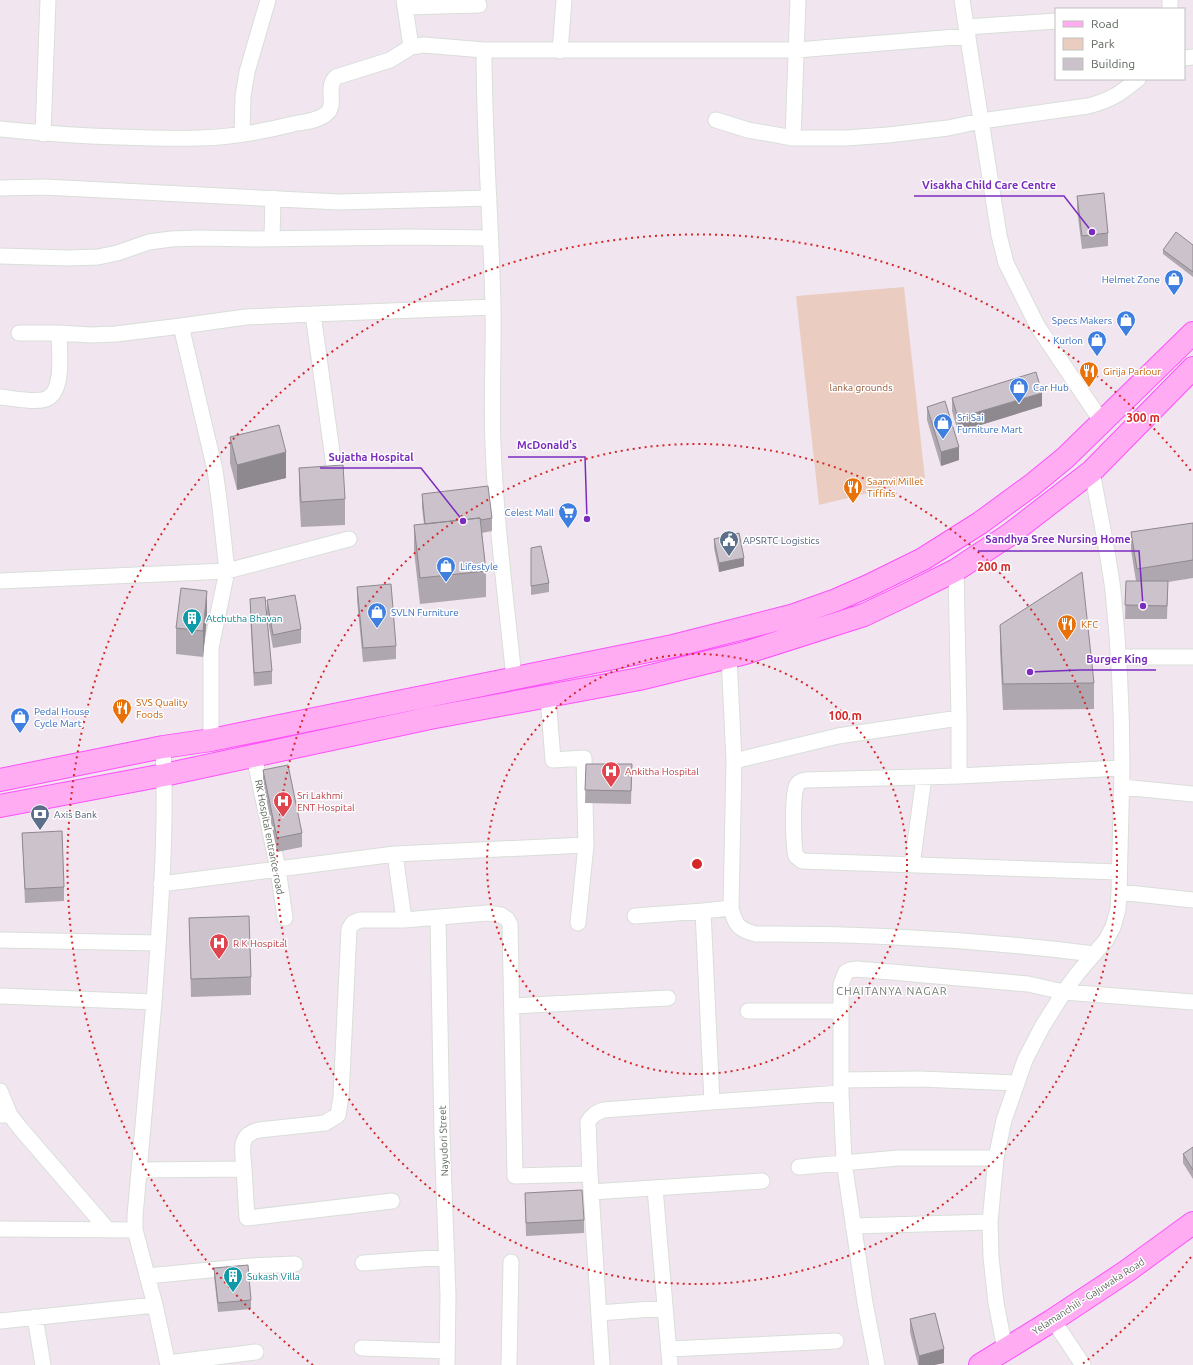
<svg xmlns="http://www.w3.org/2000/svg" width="1193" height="1365" viewBox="0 0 1193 1365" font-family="Ubuntu,sans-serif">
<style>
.green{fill:#eacdc0}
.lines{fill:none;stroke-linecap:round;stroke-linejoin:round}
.street-casing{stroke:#d8dfd8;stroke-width:17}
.primary-casing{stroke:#fe51fa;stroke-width:24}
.street{stroke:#fff;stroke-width:15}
.primary{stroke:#ffacf3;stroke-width:22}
.wall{fill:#afa7af}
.shaded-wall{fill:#8e888f}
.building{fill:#cbc2cc;stroke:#8e888f}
.ring{fill:none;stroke:#d62828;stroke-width:2;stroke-dasharray:2 4}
.labels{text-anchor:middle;stroke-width:3;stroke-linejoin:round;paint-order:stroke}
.shop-label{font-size:10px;fill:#366cbe;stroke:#fff;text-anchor:start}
.food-label{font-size:10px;fill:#c56008;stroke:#fff;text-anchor:start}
.park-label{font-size:10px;fill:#935330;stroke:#fff}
.service-label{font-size:10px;fill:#4e5e75;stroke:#fff;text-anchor:start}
.culture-label{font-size:10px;fill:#0d838f;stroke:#fff;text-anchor:start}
.health-label{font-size:10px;fill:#be3a42;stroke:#fff;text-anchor:start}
.street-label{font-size:10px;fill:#5e675d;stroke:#fff}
.neighbourhood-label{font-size:11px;letter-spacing:1px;fill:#70796e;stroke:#fff}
.centre{fill:#d62828;stroke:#fff;stroke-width:2}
.ring-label{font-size:12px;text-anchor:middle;font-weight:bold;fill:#d62828;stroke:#fff;stroke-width:3;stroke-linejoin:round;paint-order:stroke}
.leader{fill:none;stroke:#7b2cbf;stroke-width:1.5}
.callout-dot{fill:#7b2cbf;stroke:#fff;stroke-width:1.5}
.callout-label{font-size:11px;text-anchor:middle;font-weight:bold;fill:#7b2cbf;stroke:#fff;stroke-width:3;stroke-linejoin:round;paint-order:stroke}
</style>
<rect width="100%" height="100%" fill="#f1e5f0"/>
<path class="green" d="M904,287L925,479L819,505L796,296Z"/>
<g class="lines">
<defs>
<path id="street" d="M404,0L411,47
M962,0L999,235L1006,263L1038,327L1102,422
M1170,0V9
M405,7L479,5
M966,27L1056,21
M560,51L564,0
M1184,58L1193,57
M716,120L748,130L793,138H846L888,135L948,128L981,121L1088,106C1112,100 1119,94 1138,79
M0,129C39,133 78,136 118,137C145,138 173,139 200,138C231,137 262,132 293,124C303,122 319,121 327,113C337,105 325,87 336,77L390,60L411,47L417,46L424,45L484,50
M43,134L48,0
M242,134L243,96L247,72L268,0
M793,138L798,0
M0,188L44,187L339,202L489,198
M272,238L273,198
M0,256L68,258L98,257L117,253L149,242L171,239L199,238L255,239L408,237L490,238
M19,333H59
M0,397C12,398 35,403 46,399C65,392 59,349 59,333L91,335L116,334L181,326
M336,481L313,314L493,307
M956,570L959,718
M0,581L227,571L349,539
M729,656L734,761
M1119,657H1193
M514,678C506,600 496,523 493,445C491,399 494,352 493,306C491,221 484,136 484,50H797L968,36
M211,740V648L227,571L220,507L215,470L181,326L246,317L313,314
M254,756L278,869L285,918
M959,776L805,780C802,781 799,781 797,785C792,794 793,845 796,856L802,861L1119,872
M1122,787L1193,794
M912,865L924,777
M161,884L395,854
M1119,892L1193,900
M731,908C735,925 739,930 756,934C869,933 982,940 1094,954
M635,916L703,911
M438,918L442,1134L448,1295L447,1365
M404,920L487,913L501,915L507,919L510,924L515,1176L590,1174L588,1122C592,1115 596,1113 603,1110L712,1102L703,911L731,908L734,761L838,736L959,718V776L1122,768C1122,709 1119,650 1113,591C1108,551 1099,511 1092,471
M578,923L586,845
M0,940L158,943
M0,996L154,1002L135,1216V1230L155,1305L168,1365
M154,1002C160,919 167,831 163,747
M512,1006L668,998
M748,1011H840
M841,1080L920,1079L1016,1083
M0,1091L10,1115
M712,1102L841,1093
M0,1115H10L20,1128L108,1230
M799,1167L898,1158H996
M244,1169L247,1218L392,1201
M140,1170L244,1169C243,1151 237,1135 259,1130L325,1123L338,1115L341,1097L349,929L353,923L360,920H404L395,854L586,845L584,758L553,760L548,696
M590,1174L602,1365
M655,1188L670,1365
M591,1192L762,1181
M853,1226L990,1222
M0,1229L135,1230
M363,1263L447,1257
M147,1276L251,1266L295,1264
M599,1313L665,1308
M35,1317L43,1365
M1053,1320L1083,1365
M0,1321L155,1305
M362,1348L447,1351
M669,1349L836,1341
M1005,1349L996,1303L991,1257L990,1222L996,1158L1004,1120L1025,1060L1042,1027L1064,992L1077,974L1106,940L1113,927L1118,909L1119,892L1122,768
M168,1363L256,1352
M509,1365L511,1262
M877,1365L865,1303L844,1162L841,1093V984L846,972L850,970L857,969L1028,984L1064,992L1193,1002"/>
<path id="primary" d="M0,780L163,747L211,740L673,646L791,616L836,600L868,586L923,559L980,523L1032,485L1065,458L1193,333
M0,806L164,775L430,718L639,679L745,653L864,615L906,595L956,570L1009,535L1092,471L1193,368
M980,1365L1053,1320L1127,1271L1193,1223"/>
</defs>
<use href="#street" class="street-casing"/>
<use href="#primary" class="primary-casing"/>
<use href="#street" class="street"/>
<use href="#primary" class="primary"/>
</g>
<path class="wall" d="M1077,196L1108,233V246L1082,249L1077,209Z
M1193,245V277L1163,254V250Z
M952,398L1042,406L958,432L952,411Z
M927,407L959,460L941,466L927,420Z
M230,437L286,478L237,490L230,463Z
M299,468L345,499V525L301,527L299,493Z
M422,494L492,518V531L482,533L486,571V597L420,604L414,551V525L424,524L422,507Z
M1193,523V578L1168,582L1167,619H1125L1126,581H1136L1131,550V532Z
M714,539L744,566L719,572L714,548Z
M531,548L549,583V592L531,595Z
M357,587L396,646V659L363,662L357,600Z
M250,599L267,611V600L301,629V643L273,648L267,616L272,671V684L254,686L250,613Z
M207,616L203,657L176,654V628Z
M1000,625L1094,683V709L1003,710L1000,651Z
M586,764H632L631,804L585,803Z
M263,770L302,833V847L277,852L263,783Z
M22,833L64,887V901L25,903Z
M189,918L251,977V995L191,997Z
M1193,1147V1179L1183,1163V1154Z
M525,1193L584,1220V1233L526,1236Z
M214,1268L251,1300V1309L218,1312L214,1276Z
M910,1319L944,1363L934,1365H918L910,1332Z"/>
<path class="shaded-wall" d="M1042,393V406L958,432V418Z
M959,447V460L941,466V452Z
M286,452V478L237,490V465Z
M744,558V566L719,572V563Z
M207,591V616L203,657V631Z
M944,1349V1363L934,1365H919V1356Z"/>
<path class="building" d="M1104,193L1108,233L1082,236L1077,196Z
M1176,232L1193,245V272L1163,250Z
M1036,372L1042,393L958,418L952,398Z
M945,401L959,447L941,452L927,407Z
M279,425L286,452L237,465L230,437Z
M343,465L345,499L301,502L299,468Z
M488,486L492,518L481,520L480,518L425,524L422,494Z
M480,518L486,571L420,578L414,525Z
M1193,523V560L1137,569L1131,532Z
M739,533L744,558L719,563L714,539Z
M541,546L549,583L531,586V548Z
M1082,572L1094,683L1003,684L1000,625Z
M1126,581H1168L1167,606L1125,605Z
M391,584L396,646L363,648L357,587Z
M181,588L207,591L203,631L176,628Z
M295,595L301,629L273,635L267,600Z
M265,597L272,671L254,673L250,599Z
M586,764H632L631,791L585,790Z
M288,765L302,833L277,838L263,770Z
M62,831L64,887L25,889L22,833Z
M249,916L251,977L191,979L189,918Z
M1193,1147V1170L1183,1154Z
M582,1190L584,1220L526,1223L525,1193Z
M248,1265L251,1300L218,1303L214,1268Z
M935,1313L944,1349L919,1356L910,1319Z"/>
<g class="ring">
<circle cx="697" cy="864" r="210"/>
<circle cx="697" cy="864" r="420"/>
<path d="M1191 1257A631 631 0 0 1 1081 1365M313 1365A631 631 0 1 1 1191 471"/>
</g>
<defs>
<symbol id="shop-pin" viewBox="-11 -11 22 30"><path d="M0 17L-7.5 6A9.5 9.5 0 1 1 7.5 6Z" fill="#3f7fe0" stroke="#fff"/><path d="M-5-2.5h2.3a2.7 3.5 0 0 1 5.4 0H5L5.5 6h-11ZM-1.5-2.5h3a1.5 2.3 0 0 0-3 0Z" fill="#fff"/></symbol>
<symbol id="restaurant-pin" viewBox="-11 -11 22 30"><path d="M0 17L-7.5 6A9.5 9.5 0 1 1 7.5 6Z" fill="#e8710a" stroke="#fff"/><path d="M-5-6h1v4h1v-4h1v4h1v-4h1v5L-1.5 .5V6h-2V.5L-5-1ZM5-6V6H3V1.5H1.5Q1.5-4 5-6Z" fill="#fff"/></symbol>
<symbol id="supermarket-pin" viewBox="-11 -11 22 30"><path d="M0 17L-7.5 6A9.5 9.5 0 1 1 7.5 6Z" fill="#3f7fe0" stroke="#fff"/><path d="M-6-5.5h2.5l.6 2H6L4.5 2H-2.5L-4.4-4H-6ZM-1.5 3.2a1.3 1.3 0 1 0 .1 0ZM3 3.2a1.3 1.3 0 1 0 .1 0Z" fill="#fff"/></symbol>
<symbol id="civic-pin" viewBox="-11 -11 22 30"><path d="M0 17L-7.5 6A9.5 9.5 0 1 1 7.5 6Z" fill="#5c6f8a" stroke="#fff"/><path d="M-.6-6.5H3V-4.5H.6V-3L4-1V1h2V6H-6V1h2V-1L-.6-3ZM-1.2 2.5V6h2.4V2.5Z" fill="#fff"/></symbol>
<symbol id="building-pin" viewBox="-11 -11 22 30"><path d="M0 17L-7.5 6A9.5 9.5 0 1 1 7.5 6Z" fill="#0f9aa8" stroke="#fff"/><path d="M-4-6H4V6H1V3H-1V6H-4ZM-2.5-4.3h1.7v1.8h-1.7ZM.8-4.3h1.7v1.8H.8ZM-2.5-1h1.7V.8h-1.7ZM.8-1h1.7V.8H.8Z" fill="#fff"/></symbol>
<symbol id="hospital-pin" viewBox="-11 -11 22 30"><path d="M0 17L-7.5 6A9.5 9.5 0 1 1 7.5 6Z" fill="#e0444e" stroke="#fff"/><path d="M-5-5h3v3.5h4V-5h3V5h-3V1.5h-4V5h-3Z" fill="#fff"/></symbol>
<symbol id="bank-pin" viewBox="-11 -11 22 30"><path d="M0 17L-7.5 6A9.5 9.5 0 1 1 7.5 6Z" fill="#5c6f8a" stroke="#fff"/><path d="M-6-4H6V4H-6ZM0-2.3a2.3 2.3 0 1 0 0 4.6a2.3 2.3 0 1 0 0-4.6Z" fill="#fff"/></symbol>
</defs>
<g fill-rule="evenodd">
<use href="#shop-pin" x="1163" y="268" width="22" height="30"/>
<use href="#shop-pin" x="1115" y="309" width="22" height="30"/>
<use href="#shop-pin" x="1086" y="329" width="22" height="30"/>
<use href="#restaurant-pin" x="1078" y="360" width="22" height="30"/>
<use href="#shop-pin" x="1008" y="376" width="22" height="30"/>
<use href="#shop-pin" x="932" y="412" width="22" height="30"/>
<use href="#restaurant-pin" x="842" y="476" width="22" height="30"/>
<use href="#supermarket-pin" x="557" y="501" width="22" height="30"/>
<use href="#civic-pin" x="718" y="529" width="22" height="30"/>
<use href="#shop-pin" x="435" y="555" width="22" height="30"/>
<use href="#shop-pin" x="366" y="601" width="22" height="30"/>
<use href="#building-pin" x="181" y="607" width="22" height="30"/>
<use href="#restaurant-pin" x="1056" y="613" width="22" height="30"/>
<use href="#restaurant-pin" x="111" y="697" width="22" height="30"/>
<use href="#shop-pin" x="9" y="706" width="22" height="30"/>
<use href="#hospital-pin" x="600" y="760" width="22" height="30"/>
<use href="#hospital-pin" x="272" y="790" width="22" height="30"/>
<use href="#bank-pin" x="29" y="803" width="22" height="30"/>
<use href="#hospital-pin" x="208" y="932" width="22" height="30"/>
<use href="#building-pin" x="222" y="1265" width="22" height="30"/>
</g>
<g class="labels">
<g class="shop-label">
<text x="1160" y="283" text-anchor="end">Helmet Zone</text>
<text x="1112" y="324" text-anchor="end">Specs Makers</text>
<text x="1083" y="344" text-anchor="end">Kurlon</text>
<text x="1033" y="391">Car Hub</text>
<text x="957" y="421">Sri Sai<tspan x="957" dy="12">Furniture Mart</tspan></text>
<text x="554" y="516" text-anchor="end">Celest Mall</text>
<text x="460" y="570">Lifestyle</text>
<text x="391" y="616">SVLN Furniture</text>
<text x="34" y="715">Pedal House<tspan x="34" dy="12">Cycle Mart</tspan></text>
</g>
<g class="food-label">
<text x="1103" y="375">Girija Parlour</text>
<text x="867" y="485">Saanvi Millet<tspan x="867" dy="12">Tiffins</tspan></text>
<text x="1081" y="628">KFC</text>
<text x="136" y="706">SVS Quality<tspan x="136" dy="12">Foods</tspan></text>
</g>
<g class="park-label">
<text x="861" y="391">lanka grounds</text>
</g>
<g class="service-label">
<text x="743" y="544">APSRTC Logistics</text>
<text x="54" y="818">Axis Bank</text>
</g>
<g class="culture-label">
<text x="206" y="622">Atchutha Bhavan</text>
<text x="247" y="1280">Sukash Villa</text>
</g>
<g class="health-label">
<text x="625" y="775">Ankitha Hospital</text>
<text x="297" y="799">Sri Lakhmi<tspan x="297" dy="12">ENT Hospital</tspan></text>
<text x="233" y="947">R K Hospital</text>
</g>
<g class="street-label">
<text transform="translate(270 837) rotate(79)" y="4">RK Hospital entrance road</text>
<text transform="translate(443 1141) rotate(-92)" y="4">Nayudori Street</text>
<text transform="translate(1088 1296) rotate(-33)" y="4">Yelamanchili - Gajuwaka Road</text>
</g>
<g class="neighbourhood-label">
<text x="892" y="995">CHAITANYA NAGAR</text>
</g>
</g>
<circle cx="697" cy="864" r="6" class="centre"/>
<g class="ring-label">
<text x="1143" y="422">300 m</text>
<text x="994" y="571">200 m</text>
<text x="845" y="720">100 m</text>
</g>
<path class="leader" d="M1092 232L1064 196H914M587 519L585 457H508M463 521L421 468H320M1143 606L1139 551H978M1030 672L1079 670H1156"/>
<g class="callout-dot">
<circle cx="1092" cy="232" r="4"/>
<circle cx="587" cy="519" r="4"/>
<circle cx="463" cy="521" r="4"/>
<circle cx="1143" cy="606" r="4"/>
<circle cx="1030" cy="672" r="4"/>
</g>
<g class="callout-label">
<text x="989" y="189">Visakha Child Care Centre</text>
<text x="547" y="449">McDonald's</text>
<text x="371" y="461">Sujatha Hospital</text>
<text x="1058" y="543">Sandhya Sree Nursing Home</text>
<text x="1117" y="663">Burger King</text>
</g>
<rect x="1055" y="8" width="130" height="72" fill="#ffffff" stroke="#bfc2be"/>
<rect x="1063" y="21" width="20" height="6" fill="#ffacf3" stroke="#bfc2be"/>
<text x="1091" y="28" font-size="12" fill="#5e675d">Road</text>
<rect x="1063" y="38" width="20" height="12" fill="#eacdc0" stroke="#bfc2be"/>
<text x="1091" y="48" font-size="12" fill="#5e675d">Park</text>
<rect x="1063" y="58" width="20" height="12" fill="#cbc2cc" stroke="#bfc2be"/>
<text x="1091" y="68" font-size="12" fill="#5e675d">Building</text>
</svg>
